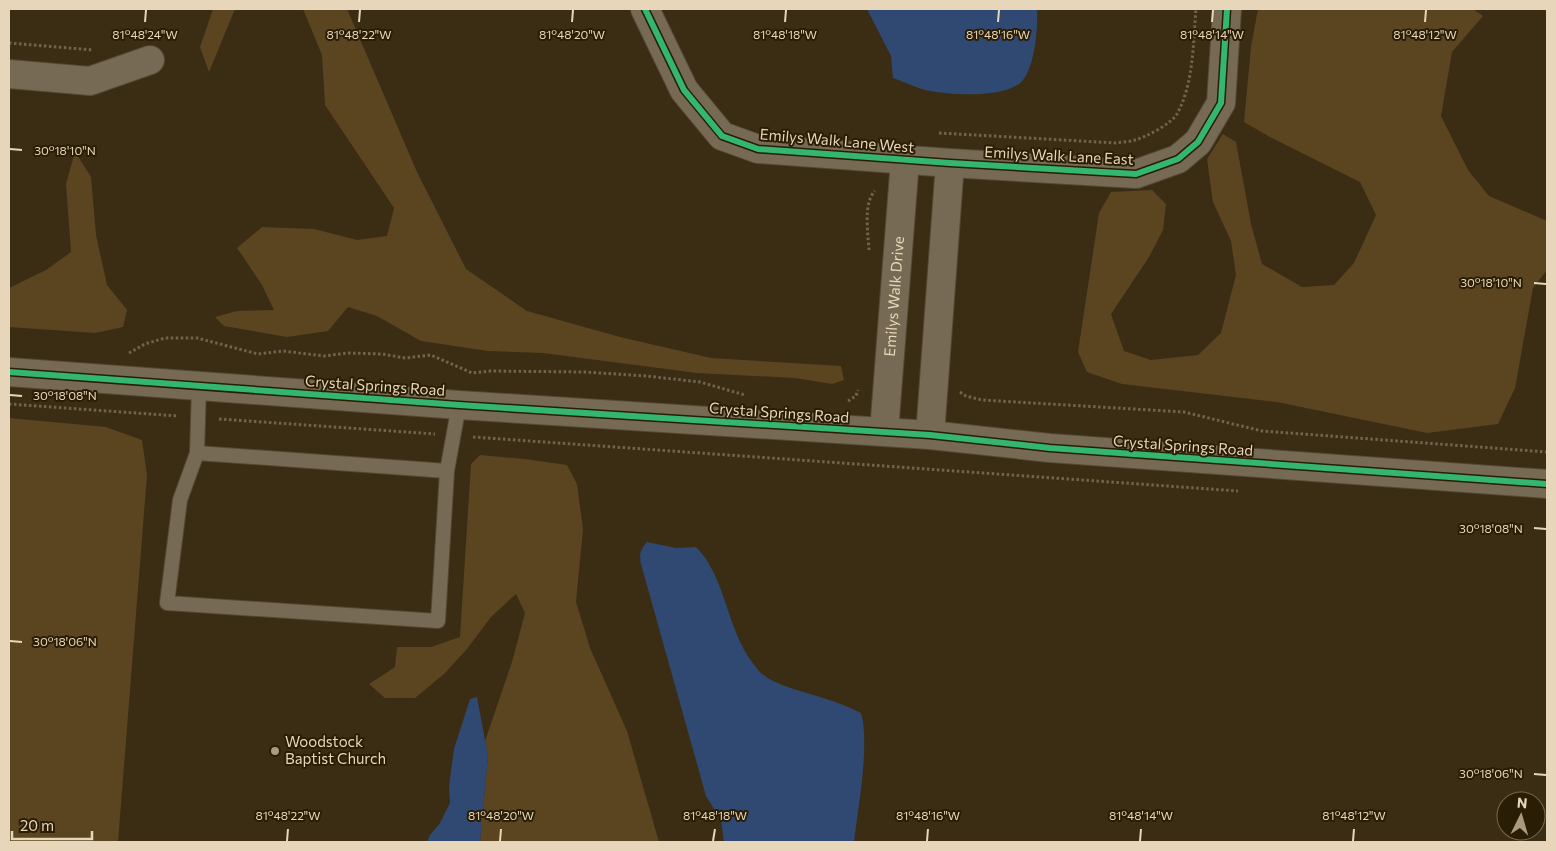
<svg xmlns="http://www.w3.org/2000/svg" width="1556" height="851" viewBox="0 0 1556 851" font-family="Commissioner,sans-serif">
<style>
.green{fill:#5a4520}
.water{fill:#304973}
.lines{fill:none;stroke-linecap:round;stroke-linejoin:round}
.service-casing{stroke:#544935;stroke-width:16}
.minor-casing{stroke:#544935;stroke-width:30}
.tertiary-casing{stroke:#544935;stroke-width:30}
.path{stroke:#6f6450;stroke-width:3;stroke-dasharray:2.5 2.5;stroke-linecap:butt}
.service{stroke:#766a55;stroke-width:14}
.minor{stroke:#766a55;stroke-width:28}
.tertiary{stroke:#766a55;stroke-width:28}
.cycleway-casing{stroke:#2a1d05;stroke-width:9}
.cycleway{stroke:#33b770;stroke-width:6}
.ticks{fill:none;stroke:#e7d6b9;stroke-width:2}
.poi-dot{fill:#aa9b7f;stroke:#2a1d05;stroke-width:2}
.labels{text-anchor:middle;stroke-width:4;stroke-linejoin:round;paint-order:stroke}
.street-label{font-size:15px;fill:#e7d6b9;stroke:#2a1d05}
.poi-label{font-size:15px;fill:#e7d6b9;stroke:#2a1d05;text-anchor:start}
.ticks-label{font-size:12px;text-anchor:middle;fill:#e7d6b9;stroke:#2a1d05;stroke-width:4;stroke-linejoin:round;paint-order:stroke}
</style>
<rect width="100%" height="100%" fill="#3a2d13"/>
<path class="green" d="M213,9H235L209,72L200,47Z
M303,9H347L417,172L466,269L527,311L620,337L711,358L841,366L844,380L832,384L795,378L697,373L543,353L488,351L421,341L377,316L348,307L328,331L287,337L224,326L215,317L237,311L274,310L262,285L237,248L262,227L314,229L357,240L387,236L394,208L325,105L322,55Z
M1258,9H1473L1483,16L1452,52L1441,116L1468,170L1489,196L1547,221V270L1533,288L1515,388L1498,424L1427,433L1277,402L1122,384L1087,372L1078,352L1099,213L1111,192L1152,190L1166,204L1163,230L1149,257L1111,314L1124,351L1151,360L1198,355L1221,333L1236,275L1231,241L1213,202L1207,159L1223,134L1236,142L1251,224L1262,264L1302,287L1334,285L1354,263L1376,215L1360,182L1270,137L1244,122L1251,47Z
M75,152L91,177L96,235L107,285L127,310L123,327L95,333L9,327V288L46,270L71,252L66,184Z
M9,418L106,427L142,440L147,475L118,842H9Z
M480,455L525,459L567,465L577,484L583,529L576,602L590,648L627,731L659,842H480L488,756L485,741L512,662L525,613L516,594L491,617L467,649L444,674L415,698H385L369,684L395,667L397,647H431L460,637L471,464Z"/>
<path class="water" d="M867,9H1037C1038,27 1035,66 1023,80C1008,99 952,95 930,91C918,89 905,82 893,78L891,56Z
M647,542L676,548L696,547C726,577 726,627 752,662C755,665 758,671 762,674C772,682 787,687 800,691C820,697 842,703 861,713C870,744 858,808 854,842H724L721,820L706,796L641,564C639,554 640,550 647,542Z
M477,697L488,756L480,842H427L430,835L440,823L450,803L449,786L454,749L470,699Z"/>
<g class="lines">
<defs>
<path id="service" d="M199,386L197,453L447,471L459,405
M197,453L180,500L167,603L438,621L447,471"/>
<g id="minor">
<path d="M645,9L684,90L722,136L758,149L950,163L1136,174L1178,159L1198,142L1221,103L1227,9"/>
<path d="M9,74L90,81L150,60"/>
<path id="s1" d="M884,432L905,160"/>
<path d="M930,435L950,163"/>
</g>
<path id="tertiary" d="M9,372L459,405L930,435L1050,448L1547,484"/>
</defs>
<use href="#service" class="service-casing"/>
<use href="#minor" class="minor-casing"/>
<use href="#tertiary" class="tertiary-casing"/>
<path class="path" d="M9,43L93,50
M939,133L1116,143C1122,142 1129,142 1135,140C1146,137 1171,124 1177,114C1194,83 1193,43 1196,9
M869,250C868,235 863,202 875,191
M129,353L145,344L165,338H197L258,354L283,351L324,356L348,353L382,354L405,358L431,355L472,373L490,371L585,372L646,376L700,382L745,395
M960,392L966,396L982,400L1184,412L1262,431L1547,452
M848,401L856,396L858,390
M9,404L178,416
M219,419L435,434
M473,437L1238,491"/>
<use href="#service" class="service"/>
<use href="#minor" class="minor"/>
<use href="#tertiary" class="tertiary"/>
<defs>
<path id="cycleway" d="M645,9L684,90L722,136L758,149L950,163L1136,174L1178,159L1198,142L1221,103L1227,9
M9,372L459,405L930,435L1050,448L1547,484"/>
</defs>
<use href="#cycleway" class="cycleway-casing"/>
<use href="#cycleway" class="cycleway"/>
</g>
<path class="ticks" d="M145,22L146,10M359,22L360,10M572,22L573,10M785,22L786,10M998,22L999,10M1212,22L1213,10M1425,22L1426,10M10,149L22,150M1534,283L1546,284M10,395L22,396M1534,528L1546,529M10,641L22,642M1534,774L1546,775M287,841L288,829M500,841L501,829M713,841L715,829M927,841L928,829M1140,841L1141,829M1353,841L1354,829"/>
<circle class="poi-dot" cx="275" cy="751" r="5"/>
<g class="labels">
<g class="street-label">
<text transform="translate(837 141) rotate(5)" y="5">Emilys Walk Lane West</text>
<text transform="translate(1059 156) rotate(3)" y="5">Emilys Walk Lane East</text>
<text dy="5" stroke="none"><textPath href="#s1" startOffset="136">Emilys Walk Drive</textPath></text>
<text transform="translate(375 386) rotate(4)" y="5">Crystal Springs Road</text>
<text transform="translate(779 413) rotate(4)" y="5">Crystal Springs Road</text>
<text transform="translate(1183 446) rotate(4)" y="5">Crystal Springs Road</text>
</g>
<g class="poi-label">
<text x="285" y="747">Woodstock<tspan x="285" dy="17">Baptist Church</tspan></text>
</g>
</g>
<g class="ticks-label">
<text x="145" y="39">81°48'24"W</text>
<text x="359" y="39">81°48'22"W</text>
<text x="572" y="39">81°48'20"W</text>
<text x="785" y="39">81°48'18"W</text>
<text x="998" y="39">81°48'16"W</text>
<text x="1212" y="39">81°48'14"W</text>
<text x="1425" y="39">81°48'12"W</text>
<text x="65" y="155">30°18'10"N</text>
<text x="1491" y="287">30°18'10"N</text>
<text x="65" y="400">30°18'08"N</text>
<text x="1491" y="533">30°18'08"N</text>
<text x="65" y="646">30°18'06"N</text>
<text x="1491" y="778">30°18'06"N</text>
<text x="288" y="820">81°48'22"W</text>
<text x="501" y="820">81°48'20"W</text>
<text x="715" y="820">81°48'18"W</text>
<text x="928" y="820">81°48'16"W</text>
<text x="1141" y="820">81°48'14"W</text>
<text x="1354" y="820">81°48'12"W</text>
</g>
<rect width="1556" height="851" fill="none" stroke="#e7d6b9" stroke-width="20"/>
<g transform="translate(1521 816) rotate(5)"><circle r="24" fill="#2a1d05" stroke="#76674d"/>
<path d="M0-4L9 19L0 12L-9 19Z" fill="#aa9b7f"/>
<text y="-8" font-size="14" font-weight="bold" text-anchor="middle" fill="#e7d6b9">N</text>
</g>
<path d="M12 831v8h80v-8" fill="none" stroke="#e7d6b9" stroke-width="2.5"/>
<text x="20" y="831" font-size="15" fill="#e7d6b9" stroke="#2a1d05" stroke-width="4" paint-order="stroke">20 m</text>
</svg>
